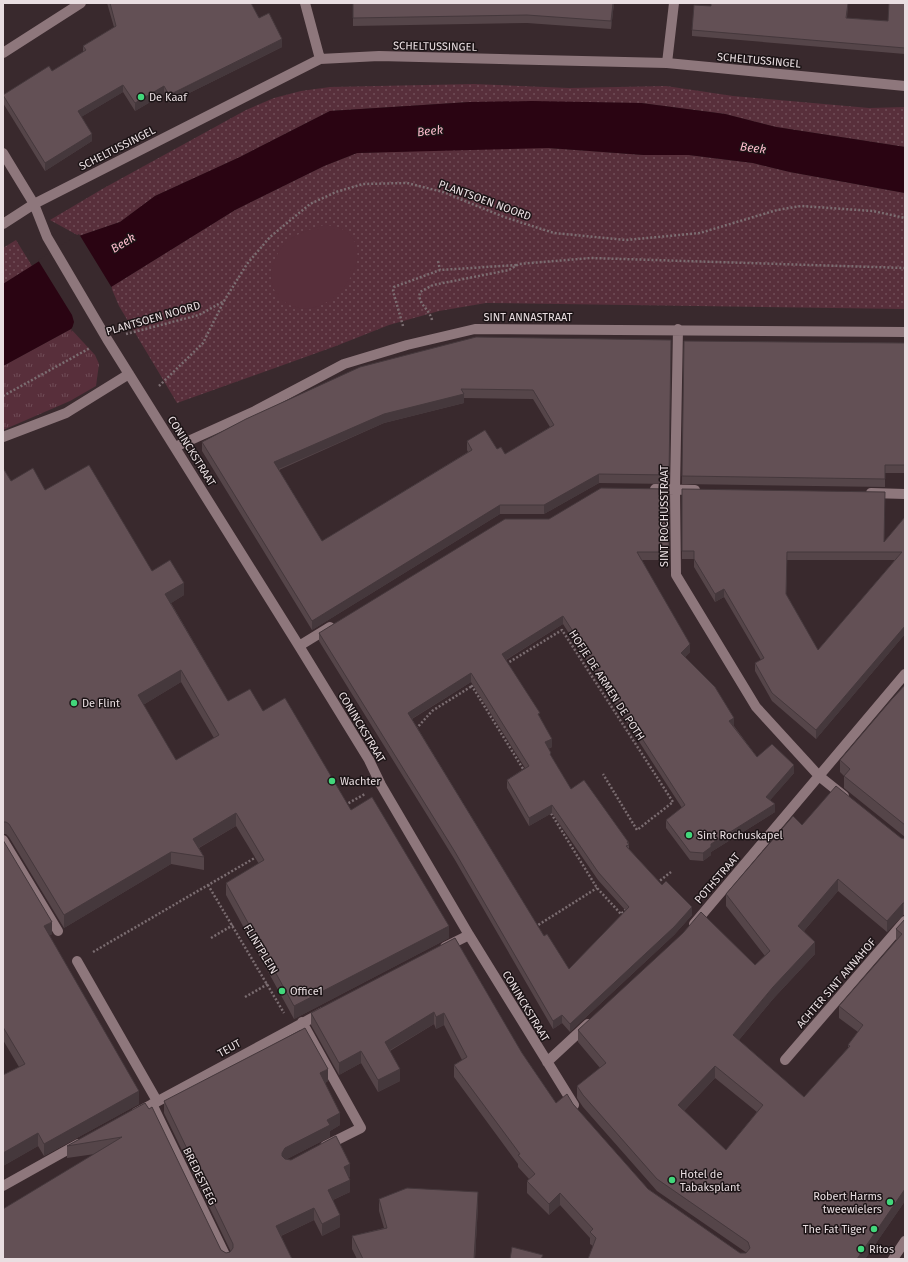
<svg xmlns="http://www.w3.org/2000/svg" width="908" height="1262" viewBox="0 0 908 1262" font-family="'Fira Sans',sans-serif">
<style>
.grass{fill:url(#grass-dots)}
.park{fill:url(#park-tufts)}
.pitch{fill:#582f3b}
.water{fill:#2a0412}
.pier{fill:#39292d}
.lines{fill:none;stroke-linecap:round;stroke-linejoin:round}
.path{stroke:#7b6d71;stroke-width:2.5;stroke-dasharray:2 2;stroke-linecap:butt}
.minor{stroke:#8e777c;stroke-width:10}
.wall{fill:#554549;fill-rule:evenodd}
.shaded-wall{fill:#45383c}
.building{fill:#635055;stroke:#45383c;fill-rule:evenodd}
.poi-dot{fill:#42d77b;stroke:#1c1416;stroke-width:1.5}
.labels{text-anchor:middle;stroke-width:3;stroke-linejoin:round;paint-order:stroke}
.street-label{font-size:11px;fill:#e9dee1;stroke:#1c1416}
.poi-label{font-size:11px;fill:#e9dee1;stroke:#1c1416;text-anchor:start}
.water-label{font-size:12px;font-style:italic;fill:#fbbbcb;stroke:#1c1416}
</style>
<defs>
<pattern id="grass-dots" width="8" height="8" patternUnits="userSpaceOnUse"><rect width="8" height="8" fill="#582f3b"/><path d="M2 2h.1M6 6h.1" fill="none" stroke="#704d57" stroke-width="1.8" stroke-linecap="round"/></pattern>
<pattern id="park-tufts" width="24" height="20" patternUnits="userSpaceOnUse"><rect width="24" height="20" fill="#582f3b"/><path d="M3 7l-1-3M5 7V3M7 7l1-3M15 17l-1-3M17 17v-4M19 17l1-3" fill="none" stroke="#704d57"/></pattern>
</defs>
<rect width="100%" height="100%" fill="#39292d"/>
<path class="grass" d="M474,84L569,88L666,86L733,96L869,108L905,107V147L776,127L725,114L641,103L470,102L330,111L240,157L155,196L120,222L79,236L50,220L104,188L246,110L274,98L301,91L330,87Z
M502,148H549L644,155H689L753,163L790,172L905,193V309L486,303L439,311L389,325L336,346L177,403L119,306L111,287L235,210L324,166L357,153Z
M16,240L32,266L3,284V248Z"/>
<path class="park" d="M71,329L95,355L99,364L96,386L70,401L3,430V366Z"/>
<path class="pitch" d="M324,225C393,229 341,325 292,306C262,294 268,257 290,239C301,232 312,229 324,225Z"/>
<path class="water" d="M532,101L641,103L725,114L776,127L905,147V193L790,172L753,163L689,155H644L549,148L357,153L324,166L235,210L111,287L71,329L3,366V284L79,236L120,222L155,196L240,157L330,111L470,102Z"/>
<path class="pier" d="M79,234L112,288L71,332L74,322L72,315L38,260Z"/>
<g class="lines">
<path class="path" d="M438,261L440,270
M432,320C429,308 417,304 420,292L433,285L509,270L519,264L591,258L905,268
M403,326L393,291L394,287L440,270L517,265
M126,334L199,315L224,301L247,264L270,237L310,204L336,192L363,184L407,183L443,192L504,217L554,233L626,240L700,233L777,210L801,206L873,211L905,218
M159,386L203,343L224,301
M3,396L90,348
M506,664L562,630L673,802L637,830L603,774
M476,683L472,686L525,772
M416,729L432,711L472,686
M345,805L365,794
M549,810L597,888L621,914L627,908
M657,883L671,872
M208,885L284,1013
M535,927L597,888
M211,938L233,925
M93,952L258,856
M245,997L268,984"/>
<path class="minor" d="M305,3L320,59
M3,53L81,3
M667,63L674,3
M3,153L34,204L47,237L107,339L299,646L369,760L381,785L469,935L574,1105
M3,224L34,204L320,59L379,56L667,63L905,86
M678,329L675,489L676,575L756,707L819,776L844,796
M3,437L66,413L129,374
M175,447L255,411L344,364L407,345L475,329L905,332
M655,489L695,490
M871,493L905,494
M299,646L330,627
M3,840L58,931
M694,924L905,674
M445,947L469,935
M77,961L157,1101
M302,1022L361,1128L325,1146
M785,1060L905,921
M547,1062L588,1024
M152,1104L227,1259
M136,1113L323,1012
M3,1186L78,1144
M893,1259L905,1241"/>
</g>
<path class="wall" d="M107,3H251L259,18L282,47L169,103L164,94L135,111L123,92L81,117L92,141L45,171L3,103V95L52,71L83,52V46L114,27Z
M353,3H614L611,29L527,23L353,26Z
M711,3H848L847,18L888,21L905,3V54L692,36V30L711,6Z
M671,340L669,484L599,483L544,514H500L312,630L202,451V442ZM464,398L533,399L550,427L505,454L497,449L467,441V450L468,452L322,541L279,470L384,423L464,403Z
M684,341L905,343V473H885V487L682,484Z
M3,468L11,481L45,490L184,595L171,603L228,701L263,711L351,810L449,938L294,1019L226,895V883L259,864L236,826L199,848L204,857V870L171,864L64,928L9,837L6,834H3ZM181,682L214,738L176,760L143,705Z
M669,489V560H642L690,652L685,657L734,726L757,757L794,773L770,800L775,812L711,852V855L703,861L690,860L666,828V820L682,808L563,624L506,660L540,717L552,747L548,749L551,756L571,789L629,843V849L662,885L692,915L674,935L570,1032L562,1023L553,1029L455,860L319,641V633L549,519ZM471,682L525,768L507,780V788L529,826L552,813L598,880L626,911L569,969L544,936L412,719Z
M682,489L884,542L905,517V634L816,739L772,701L755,671V663L761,660L724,597L715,602L694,567V559H682ZM787,560H895L818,650L786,594Z
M905,685V837L844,788V776L840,772V760Z
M802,825L901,838L905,839V915H903L887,932L838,891L804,931L815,954L773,999L739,1040L804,1097L848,1048V1045L858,1032L839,1018V1006L896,941V929L905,919V1201L865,1259L593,1246L590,1244V1238L560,1205L549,1215L527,1193V1181L529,1179L518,1167V1164L454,1077V1065L462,1060L444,1025L436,1029L434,1024L390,1051L400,1081L378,1092L361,1063L339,1075L311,1025V1013L455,938L522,1053L556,1103L573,1104L648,1189L740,1253H747L657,1191L583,1107L577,1098V1086L600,1068L578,1042V1030L755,965L765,956L726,906V894ZM715,1078L757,1112L726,1150L684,1111Z
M3,840L52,934L49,936L139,1104L44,1156L38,1146L3,1166V1075L19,1067L3,1040Z
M328,1081L325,1083L340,1125L330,1131V1137L287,1159L350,1177H349L350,1192L333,1200L340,1227L322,1236L314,1220L281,1236L292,1259H3V1209L95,1154L67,1158V1146L145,1103L221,1250L226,1253L230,1252H231L164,1113V1101Z
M379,1199L478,1205L475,1259H357L352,1249V1236L384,1228L379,1211Z"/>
<path class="shaded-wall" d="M613,3H614L611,29V21Z
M282,39V47L169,103V95Z
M123,85V92L78,119V111Z
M164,86V94L135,111V103Z
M92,134V141L45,171V163Z
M464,394V403L384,423L274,471V462L384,414Z
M599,474V483L544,514V505Z
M500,505V514L312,630V621Z
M184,583V595L165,607V594Z
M724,589V597L715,602V594Z
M563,616V624L502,662V654Z
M905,626V634L816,739V730Z
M690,644V652L681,661V653Z
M181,670V682L138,708V695Z
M471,673V682L408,721V713Z
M734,718V726L729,721Z
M552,739V747L545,750V742Z
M794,765V773L766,805V797Z
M775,804V812L711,852V855L703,861V853L711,844Z
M552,805V813L529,826V818Z
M236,813V826L193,851V839Z
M171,852V864L64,928V915Z
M838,879V891L798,938V926Z
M903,903V915L887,932V921Z
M692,907V915L674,935L570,1032V1024Z
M52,922V934L44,939V926Z
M449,926V938L294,1019V1006Z
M815,942V954L773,999L733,1047V1035L773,987Z
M434,1012V1024L385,1053V1042Z
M444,1013V1025L436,1029V1017Z
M562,1015V1023L553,1029V1021Z
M361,1051V1063L339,1075V1063Z
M715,1066V1078L678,1117V1105Z
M328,1069V1081L320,1085V1073Z
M400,1069V1081L378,1092V1080Z
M139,1091V1104L44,1156V1144Z
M340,1113V1125L330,1131V1137L285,1160L282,1165V1153L285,1148L327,1120Z
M38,1133V1146L3,1166V1153Z
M350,1164V1177L344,1180V1167Z
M350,1180V1192L328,1202V1190Z
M905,1189V1201L890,1223L865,1259H857Z
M478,1192V1205L475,1259H474Z
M560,1193V1205L549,1215V1204Z
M314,1208V1220L276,1238V1226Z
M340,1215V1227L322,1236V1224Z"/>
<path class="building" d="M110,3H251L259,18L269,13L282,39L169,95L164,86L135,103L123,85L78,111L92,134L45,163L3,95L49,66L52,71L86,50L83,46L116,26Z
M353,3H613L611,21L527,15L353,18Z
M711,3H848L846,18L888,21L889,3H905V48L692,30L694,5L711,6Z
M476,337L671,340L669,475L599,474L544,505H500L312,621L202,442L246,419L360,367ZM461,389L533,390L554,425L505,454L501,447L497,449L485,430L467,441L472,450L322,541L274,462L384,414L464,394Z
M684,341L905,343V465H885V479L682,476Z
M89,465L152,571L170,560L184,583L165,594L228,701L250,689L263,711L285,698L351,810L372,797L449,926L294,1006L226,883L264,860L236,813L193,839L204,857L171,852L64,915L9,824L6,822H3V468L11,481L33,468L45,490ZM181,670L219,735L176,760L138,695Z
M601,488L669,489V552H637L690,644L681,653L715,687L734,718L729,721L757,757L772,744L794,765L766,797L775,804L711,844V847L703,853L690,852L666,820L685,805L563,616L502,654L540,713L538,714L552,739L545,742L551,753L550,754L571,789L584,780L629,843L627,842L629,845L626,846L662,885L666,881L692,907L674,927L570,1024L562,1015L553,1021L455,852L319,633L505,519H549ZM471,673L529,766L507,780L529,818L552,805L598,872L629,907L569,969L547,934L544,936L408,713Z
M682,489L885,492L884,542L905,517V626L816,730L772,693L755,663L764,658L724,589L715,594L694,559V551H682ZM787,552H902L818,650L786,594Z
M905,685V825L844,776L850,769L840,760L892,699Z
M836,786L901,838L905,839V903H903L887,921L838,879L798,926L815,942L773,987L733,1035L804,1097L850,1046L848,1045L863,1025L839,1006L902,934L896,929L905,919V1189L857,1259H588L596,1238L590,1232L593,1229L560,1193L549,1204L527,1181L535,1174L518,1155L520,1154L454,1065L467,1057L444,1013L436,1017L434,1012L385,1042L400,1069L378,1080L361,1051L339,1063L311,1013L455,938L522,1053L556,1103L567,1094L573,1104L648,1189L740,1253H746L750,1248L748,1242L657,1179L583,1095L577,1086L606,1063L578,1030L683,933L701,912L755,965L770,951L726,894L793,816L802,825ZM715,1066L763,1105L726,1150L678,1105Z
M3,840L52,922L44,926L139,1091L44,1144L38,1133L3,1153V1075L25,1064L3,1027Z
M305,1028L328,1069L320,1073L340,1113L327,1120L330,1125L285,1148L282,1153V1156L285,1159L291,1160L336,1136L350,1164L344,1167L350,1180L328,1190L340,1215L322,1224L314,1208L276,1226L292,1259H4L3,1257V1209L122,1137L67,1146L145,1103L149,1109L152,1107L221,1250L226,1253L230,1252L233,1248V1244L164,1101Z
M407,1188L478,1192L474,1259H363L352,1236L387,1228L379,1199Z
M512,1247L543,1255L541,1259H510Z"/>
<g class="poi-dot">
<circle cx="141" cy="97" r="4"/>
<circle cx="74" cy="703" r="4"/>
<circle cx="332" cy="781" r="4"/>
<circle cx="689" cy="835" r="4"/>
<circle cx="282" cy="991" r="4"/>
<circle cx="672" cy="1180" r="4"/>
<circle cx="890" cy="1202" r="4"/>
<circle cx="874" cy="1229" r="4"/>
<circle cx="861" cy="1249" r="4"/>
</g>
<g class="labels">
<g class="street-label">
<text transform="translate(435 46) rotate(1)" y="4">SCHELTUSSINGEL</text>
<text transform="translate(759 60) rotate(5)" y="4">SCHELTUSSINGEL</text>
<text transform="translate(117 148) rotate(-27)" y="4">SCHELTUSSINGEL</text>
<text transform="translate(485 200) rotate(20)" y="4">PLANTSOEN NOORD</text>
<text x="528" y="321">SINT ANNASTRAAT</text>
<text transform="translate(153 318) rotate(-16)" y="4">PLANTSOEN NOORD</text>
<text transform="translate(192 451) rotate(58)" y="4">CONINCKSTRAAT</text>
<text transform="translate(664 516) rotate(-90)" y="4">SINT ROCHUSSTRAAT</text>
<text transform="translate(607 685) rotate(57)" y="4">HOFJE DE ARMEN DE POTH</text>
<text transform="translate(362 727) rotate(59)" y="4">CONINCKSTRAAT</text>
<text transform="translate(717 878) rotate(-49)" y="4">POTHSTRAAT</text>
<text transform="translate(261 949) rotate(59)" y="4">FLINTPLEIN</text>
<text transform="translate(836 983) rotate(-49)" y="4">ACHTER SINT ANNAHOF</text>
<text transform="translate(526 1006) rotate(59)" y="4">CONINCKSTRAAT</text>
<text transform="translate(229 1048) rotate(-29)" y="4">TEUT</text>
<text transform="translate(200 1176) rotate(64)" y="4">BREDESTEEG</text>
</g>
<g class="poi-label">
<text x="149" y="101">De Kaaf</text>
<text x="82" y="707">De Flint</text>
<text x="340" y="785">Wachter</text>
<text x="697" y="839">Sint Rochuskapel</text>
<text x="290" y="995">Office1</text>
<text x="680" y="1178">Hotel de<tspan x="680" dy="13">Tabaksplant</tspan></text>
<text x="882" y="1200" text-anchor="end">Robert Harms<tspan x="882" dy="13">tweewielers</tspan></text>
<text x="866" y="1233" text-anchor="end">The Fat Tiger</text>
<text x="869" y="1253">Ritos</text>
</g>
<g class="water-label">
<text transform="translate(430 131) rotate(-6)" y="4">Beek</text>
<text transform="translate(753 148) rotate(8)" y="4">Beek</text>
<text transform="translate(123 243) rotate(-32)" y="4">Beek</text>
</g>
</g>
<rect width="908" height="1262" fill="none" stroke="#e9dee1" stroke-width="8"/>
</svg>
